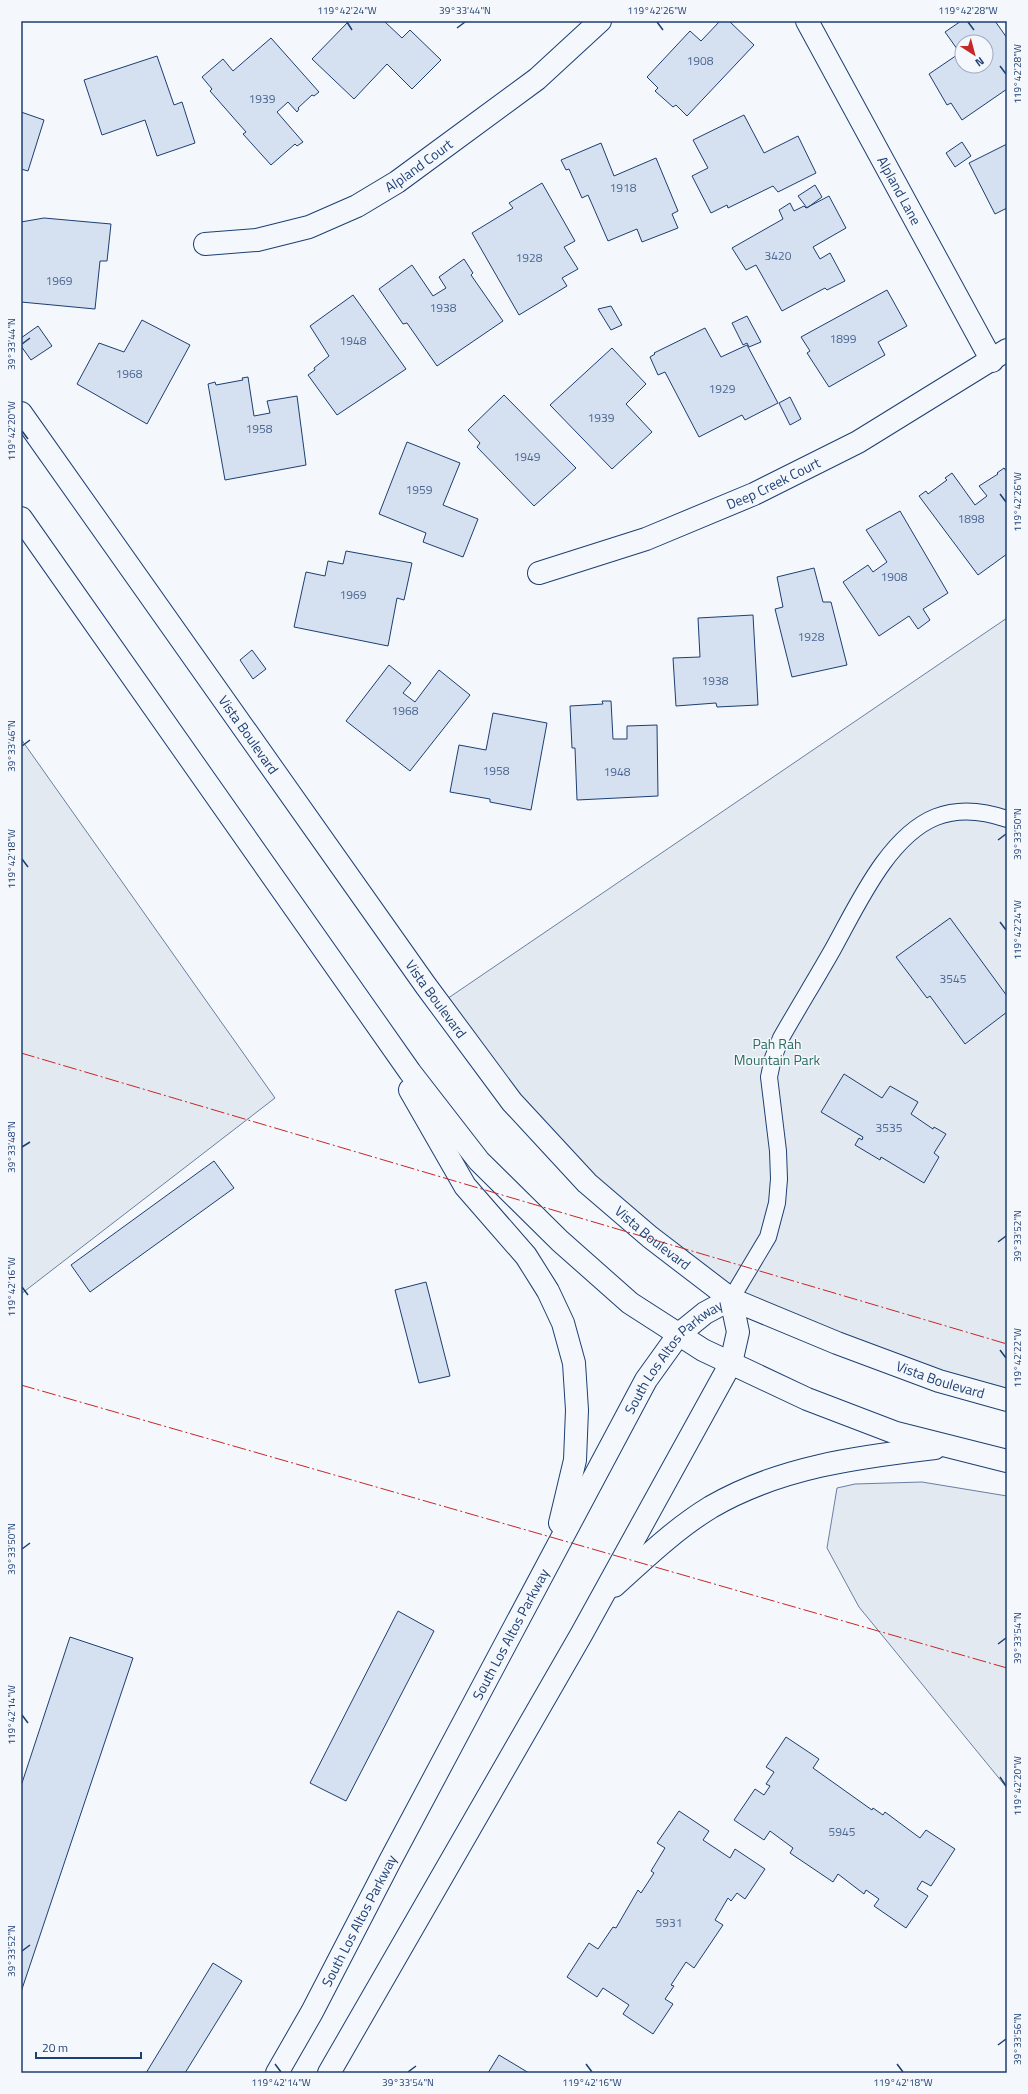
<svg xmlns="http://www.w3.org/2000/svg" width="1028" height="2094" viewBox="0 0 1028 2094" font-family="'Titillium Web',sans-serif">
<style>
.green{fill:#e3e9f0;stroke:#687fa3}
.building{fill:#d5e0f0;stroke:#1d3f73;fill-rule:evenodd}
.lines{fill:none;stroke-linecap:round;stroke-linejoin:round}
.lane-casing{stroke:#1d3f73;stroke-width:18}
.street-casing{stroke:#1d3f73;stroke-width:24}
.secondary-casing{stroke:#1d3f73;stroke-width:24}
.lane{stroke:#f4f7fb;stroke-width:16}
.street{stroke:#f4f7fb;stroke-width:22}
.secondary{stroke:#f4f7fb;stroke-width:22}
.power{stroke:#c62828;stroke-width:1;stroke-dasharray:14 3 2 3;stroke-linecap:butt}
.ticks{fill:none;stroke:#1d3f73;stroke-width:1.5}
.labels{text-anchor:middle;stroke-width:3;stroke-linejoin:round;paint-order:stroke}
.number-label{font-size:12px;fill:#4b6792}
.street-label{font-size:14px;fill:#1d3f73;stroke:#f4f7fb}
.park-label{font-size:14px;fill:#2c6c60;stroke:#f4f7fb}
.neatline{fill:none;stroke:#1d3f73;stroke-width:1.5}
.ticks-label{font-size:10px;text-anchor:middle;fill:#1d3f73}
</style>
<rect width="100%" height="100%" fill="#f4f7fb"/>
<path class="green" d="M1007,618V1402L867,1360L657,1249L438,1005Z
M21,739L275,1098L21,1294Z
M922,1482L1007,1496V1788L859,1607L827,1548L837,1488L855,1484Z"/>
<path class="building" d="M349,21H384L402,38L410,30L441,60L412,89L387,64L354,99L312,59Z
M720,21H729L754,45L687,116L676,105L673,107L655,91L658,88L647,77L690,31L701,41Z
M961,21H995L1007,38V89L962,120L951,103L947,105L929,74L960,53L945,32ZM962,42H986V66H962Z
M271,38L319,92L314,96L312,95L298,108L299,109L297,112L288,102L277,112L303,142L297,146L295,144L271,165L243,134L246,132L210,91L212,89L202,77L223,59L233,71Z
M157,56L174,105L182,102L195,143L157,156L145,120L102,135L84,80Z
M21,112L44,120L28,171L21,169Z
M744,115L764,153L798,136L816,173L778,192L773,186L728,208L727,205L711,213L692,176L708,168L693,140Z
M962,142L971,156L955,167L946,153Z
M601,143L614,176L656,158L678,211L672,214L678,228L642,242L637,229L608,241L588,195L582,198L569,169L566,170L561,160Z
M1007,144V208L995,214L969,163Z
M542,183L575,241L564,247L578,269L562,278L567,286L519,315L472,233L513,208L509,203Z
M815,185L822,197L807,208L798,196Z
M829,196L846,228L813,247L820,259L830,253L845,281L827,290L825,288L782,311L756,265L746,270L732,248L783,219L779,210L790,203L794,211L804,206L806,208Z
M44,218L111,224L107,261H100L95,309L21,302V222Z
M464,259L473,273L471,275L503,321L437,366L407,323L403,324L379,289L412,265L433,296L446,288L439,277Z
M887,290L907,326L878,342L885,355L829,387L807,353L810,351L801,337Z
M353,295L406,369L337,415L308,375L315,370L314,368L329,356L310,326Z
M611,306L622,325L611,330L598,309Z
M747,316L761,342L749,347L747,343L743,345L732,323Z
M142,320L190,345L147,424L77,384L99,343L124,352Z
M38,326L52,346L31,360L21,346V338Z
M705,328L721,357L747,345L778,403L745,420L742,415L699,437L665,372L658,375L650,357L655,354L654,353Z
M612,348L646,384L626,404L652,432L612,469L550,405Z
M248,377L254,416L270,413L267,401L297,396L306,465L225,480L208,384L215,382L216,385L243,380L242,378Z
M504,395L576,468L534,506L477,447L480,443L468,430Z
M790,397L801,419L790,425L779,403Z
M407,442L460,463L443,505L478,519L463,557L423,542L426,533L379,514Z
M1004,468L1007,472V554L978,575L919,496L926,491L928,494L947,480L945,478L952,473L975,505L987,496L979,486L998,474L997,473Z
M900,511L948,593L923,609L930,620L918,629L909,616L879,636L843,582L868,565L873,572L887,562L866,530Z
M346,551L412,563L404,600L397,598L388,646L294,627L306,572L325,576L328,561L343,564Z
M814,568L823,602H831L847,665L792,677L775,609L783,607L777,577Z
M753,615L758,705L717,707L716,703L676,706L673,658L700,657L698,618Z
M252,650L266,669L253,679L240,660Z
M389,665L411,683L403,693L415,702L439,670L470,695L410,771L346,721Z
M602,701H611L613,739H627V726L657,725L658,796L577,800L575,748H572L570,706L603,704Z
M493,713L547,723L531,810L490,802V799L450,792L459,745L486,750Z
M950,918L1007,996V1012L965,1044L930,996L927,998L896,957Z
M844,1074L882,1098L890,1086L918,1102L911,1114L933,1129L934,1127L946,1134L934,1153L939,1157L924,1183L881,1157L880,1160L855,1145L859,1138L862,1140L863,1137L821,1112Z
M214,1161L234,1188L90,1292L71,1265Z
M426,1282L450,1376L419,1383L395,1290Z
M398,1611L434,1631L346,1801L310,1783Z
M70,1637L133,1658L21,1992V1786Z
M786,1737L819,1759L813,1768L872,1810L873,1808L883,1815L885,1812L920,1838L926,1830L955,1849L931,1886L922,1881L917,1889L928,1896L906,1928L874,1906L879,1899L866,1890L864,1894L838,1874L833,1882L790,1853L793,1848L770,1831L764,1840L734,1820L755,1789L764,1795L770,1786L766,1784L774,1772L766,1767Z
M679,1811L709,1831L703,1840L730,1858L735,1849L765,1869L745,1899L737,1893L731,1901L728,1898L715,1920L723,1925L694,1968L686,1962L671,1985L674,1986L665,1999L673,2004L653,2034L623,2014L629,2005L603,1988L597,1997L567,1977L589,1943L598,1949L613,1927L616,1928L638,1890L641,1893L654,1873L651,1871L665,1848L657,1843Z
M213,1963L242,1981L185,2073H146Z
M499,2055L529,2073H488Z"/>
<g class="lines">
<defs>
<path id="lane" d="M731,1299L768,1237L777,1203L779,1179L778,1151L769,1077L773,1058L781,1038C798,1008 816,979 833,949C857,906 888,836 936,817C959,808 984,811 1007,819"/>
<g id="street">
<path id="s1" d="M807,21L992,361"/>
<path id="s2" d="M205,244L257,240L309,227L357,206L397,182L537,79L600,21"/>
<path id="s3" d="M539,573L646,539L754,494L858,442L1007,350"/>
</g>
<g id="secondary">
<path id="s4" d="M21,413L426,986L512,1102L587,1183L650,1237L731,1299L837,1343L939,1381L1007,1400"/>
<path d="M21,518L410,1072L479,1161L560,1241L630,1303L703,1350L807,1399L896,1433L1007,1461"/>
<path d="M410,1090L465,1186L526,1256L548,1291L563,1323L574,1363L577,1410L575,1460L560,1523"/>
<path d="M614,1586C645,1558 675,1529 711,1507C780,1467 858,1457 935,1448"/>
<path id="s5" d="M277,2073L312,2012L390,1861L646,1380L679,1334L705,1313L731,1299"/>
<path d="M329,2073L581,1635L731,1363L738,1332L731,1299"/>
</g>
</defs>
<use href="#lane" class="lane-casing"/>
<use href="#street" class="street-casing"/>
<use href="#secondary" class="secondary-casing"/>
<use href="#lane" class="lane"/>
<use href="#street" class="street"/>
<use href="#secondary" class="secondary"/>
<path class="power" d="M21,1053L1007,1344
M21,1385L1007,1668"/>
</g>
<path class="ticks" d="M347,22L352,30M657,22L663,30M968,22L974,30M457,28L465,22M1000,66L1006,74M22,344L30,338M22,431L28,439M1000,494L1006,502M22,746L30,740M998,840L1006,834M22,859L28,867M1000,922L1006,930M22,1147L30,1142M998,1242L1006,1236M22,1287L28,1295M1000,1350L1006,1358M22,1549L30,1543M998,1644L1006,1638M22,1715L28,1723M1000,1777L1006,1786M22,1951L30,1945M998,2045L1006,2039M275,2064L281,2072M586,2064L592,2072M897,2064L903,2072M408,2072L416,2066"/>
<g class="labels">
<g class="number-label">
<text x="700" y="65">1908</text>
<text x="262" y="103">1939</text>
<text x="623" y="192">1918</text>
<text x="778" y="260">3420</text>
<text x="529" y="262">1928</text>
<text x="59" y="285">1969</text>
<text x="443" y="312">1938</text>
<text x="843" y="343">1899</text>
<text x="353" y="345">1948</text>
<text x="129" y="378">1968</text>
<text x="722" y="393">1929</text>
<text x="601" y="422">1939</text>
<text x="259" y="433">1958</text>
<text x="527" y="461">1949</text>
<text x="419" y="494">1959</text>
<text x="971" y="523">1898</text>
<text x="894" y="581">1908</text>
<text x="353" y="599">1969</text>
<text x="811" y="641">1928</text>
<text x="715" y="685">1938</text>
<text x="405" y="715">1968</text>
<text x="496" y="775">1958</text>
<text x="617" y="776">1948</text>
<text x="953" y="983">3545</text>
<text x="889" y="1132">3535</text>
<text x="842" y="1836">5945</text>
<text x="669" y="1927">5931</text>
</g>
<g class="street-label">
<text dy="5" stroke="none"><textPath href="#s2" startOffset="232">Alpland Court</textPath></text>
<text dy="5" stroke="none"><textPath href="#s1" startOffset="193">Alpland Lane</textPath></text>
<text dy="5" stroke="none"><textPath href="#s3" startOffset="251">Deep Creek Court</textPath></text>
<text dy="5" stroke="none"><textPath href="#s4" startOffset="394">Vista Boulevard</textPath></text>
<text dy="5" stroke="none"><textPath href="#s4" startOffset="718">Vista Boulevard</textPath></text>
<text dy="5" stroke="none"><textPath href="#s4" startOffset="1042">Vista Boulevard</textPath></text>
<text dy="5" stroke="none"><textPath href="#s5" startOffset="821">South Los Altos Parkway</textPath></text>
<text dy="5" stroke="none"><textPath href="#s4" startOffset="1366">Vista Boulevard</textPath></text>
<text dy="5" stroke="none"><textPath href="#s5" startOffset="497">South Los Altos Parkway</textPath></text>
<text dy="5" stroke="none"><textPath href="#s5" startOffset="173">South Los Altos Parkway</textPath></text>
</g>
<g class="park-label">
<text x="777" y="1049">Pah Rah<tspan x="777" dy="16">Mountain Park</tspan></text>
</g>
</g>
<rect width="1028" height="2094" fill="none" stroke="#f4f7fb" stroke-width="44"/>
<g transform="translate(974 54) rotate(144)"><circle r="19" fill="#f4f7fb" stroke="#9eadc5"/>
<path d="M0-3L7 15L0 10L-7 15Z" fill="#c62828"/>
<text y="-6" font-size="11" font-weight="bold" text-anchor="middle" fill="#1d3f73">N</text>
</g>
<path d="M36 2052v6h105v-6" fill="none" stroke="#1d3f73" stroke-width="2"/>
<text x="42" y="2052" font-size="12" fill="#1d3f73" stroke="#f4f7fb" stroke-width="3" paint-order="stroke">20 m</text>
<rect x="22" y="22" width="984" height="2050" class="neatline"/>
<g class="ticks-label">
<text x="347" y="14">119°42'24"W</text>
<text x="465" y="14">39°33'44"N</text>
<text x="657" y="14">119°42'26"W</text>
<text x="968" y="14">119°42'28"W</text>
<text transform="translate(1017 74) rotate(-90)" y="4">119°42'28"W</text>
<text transform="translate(11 344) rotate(-90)" y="4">39°33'44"N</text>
<text transform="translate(11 431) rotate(-90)" y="4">119°42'20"W</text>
<text transform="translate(1017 502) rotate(-90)" y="4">119°42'26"W</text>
<text transform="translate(11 746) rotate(-90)" y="4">39°33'46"N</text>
<text transform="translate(1017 834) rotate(-90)" y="4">39°33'50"N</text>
<text transform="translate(11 859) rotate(-90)" y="4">119°42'18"W</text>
<text transform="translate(1017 930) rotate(-90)" y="4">119°42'24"W</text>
<text transform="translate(11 1147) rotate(-90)" y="4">39°33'48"N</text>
<text transform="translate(1017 1236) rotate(-90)" y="4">39°33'52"N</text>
<text transform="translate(11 1287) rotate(-90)" y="4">119°42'16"W</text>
<text transform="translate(1017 1358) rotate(-90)" y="4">119°42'22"W</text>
<text transform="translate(11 1549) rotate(-90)" y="4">39°33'50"N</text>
<text transform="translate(1017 1638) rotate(-90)" y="4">39°33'54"N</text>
<text transform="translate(11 1715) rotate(-90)" y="4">119°42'14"W</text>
<text transform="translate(1017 1786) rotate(-90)" y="4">119°42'20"W</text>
<text transform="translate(11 1951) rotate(-90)" y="4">39°33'52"N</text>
<text transform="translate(1017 2039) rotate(-90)" y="4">39°33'56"N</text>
<text x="281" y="2086">119°42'14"W</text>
<text x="408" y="2086">39°33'54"N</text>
<text x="592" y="2086">119°42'16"W</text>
<text x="903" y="2086">119°42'18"W</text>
</g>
</svg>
